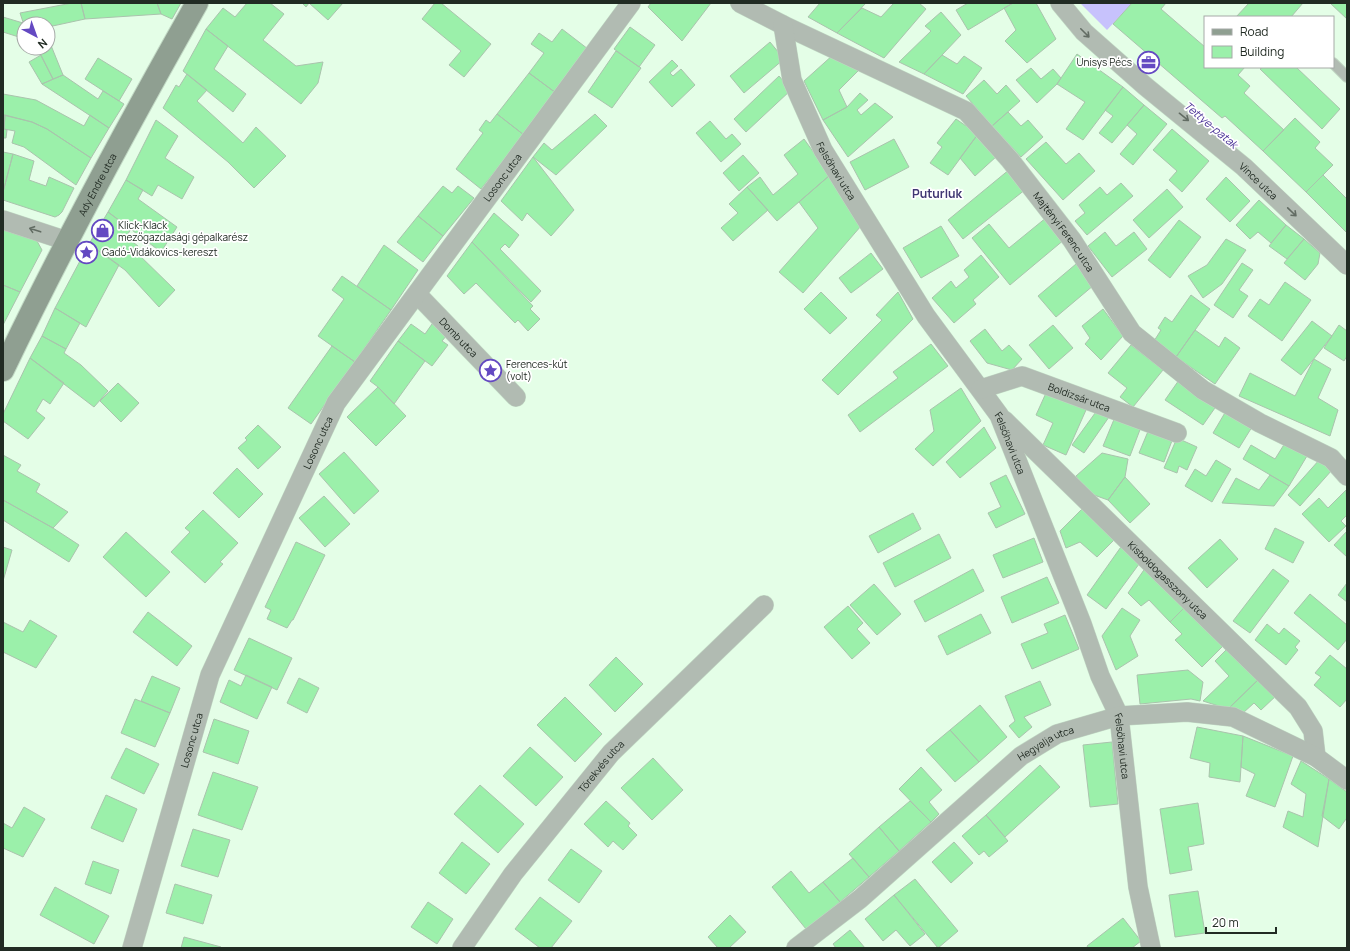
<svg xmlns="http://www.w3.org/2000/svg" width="1350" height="951" viewBox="0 0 1350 951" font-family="Manrope,sans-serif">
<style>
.green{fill:#c7c2fc}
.building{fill:#9bf0aa;stroke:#aac3ad}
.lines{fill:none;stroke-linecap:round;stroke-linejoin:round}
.lane-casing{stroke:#c1d8c4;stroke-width:12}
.street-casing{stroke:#c1d8c4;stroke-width:20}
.secondary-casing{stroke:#c1d8c4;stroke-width:24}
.lane{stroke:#b1bbb2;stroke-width:10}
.street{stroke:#b1bbb2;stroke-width:19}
.secondary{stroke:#8f9f91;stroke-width:22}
.oneway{stroke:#626c63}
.labels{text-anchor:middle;stroke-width:3.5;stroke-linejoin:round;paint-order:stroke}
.poi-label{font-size:10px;fill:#212b23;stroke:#fff;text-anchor:start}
.street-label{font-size:10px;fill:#212b23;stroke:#fff}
.water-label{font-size:11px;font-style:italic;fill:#493196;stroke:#fff}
.quarter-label{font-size:12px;font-weight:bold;fill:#413773;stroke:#fff}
</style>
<rect width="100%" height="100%" fill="#e4fee7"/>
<path class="green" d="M1080,3H1132L1107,30Z"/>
<path class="building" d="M72,3H81L85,19L48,27V24H24V25L20,13Z
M81,3H157L161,14L85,19Z
M157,3H181L172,19L161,14Z
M247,3H270L284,14L263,40L296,66L323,62L318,83L301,104L206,29L223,8L235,17Z
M302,3H343L328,20L309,3L306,7Z
M435,3H441L491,44L464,77L449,65L461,51L422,19Z
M651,3H711L682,41L648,7Z
M820,3H866L837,33L808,17Z
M894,3H919L926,9L884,58L837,33L862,8L881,17Z
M968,3H1013L968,30L956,10Z
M1013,3H1036L1056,39L1027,63L1005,41L1016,30L1004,8Z
M1132,3H1166L1161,9L1205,47V67H1245L1238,75L1250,86L1244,93L1284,130L1263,151L1225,116L1222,118L1113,24Z
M1249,3H1303L1291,17H1236Z
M1330,3H1347V19Z
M941,12L961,35L924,74L899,62L931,31L925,26Z
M3,17L23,23L24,35L22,38L3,32Z
M630,27L655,45L639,67L614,49Z
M206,29L228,46L214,69L246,94L233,112L183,71Z
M562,29L588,49L556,93L529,73L544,53L531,44L539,33L552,42Z
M48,38L63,75L53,79L37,48H48Z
M770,42L784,59L744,93L730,76Z
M616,51L641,68L612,108L588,92Z
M834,54L861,68L839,90L847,107L823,120L804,81Z
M1077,54L1123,87L1083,140L1066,129L1085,102L1057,84Z
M41,55L53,79L42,84L29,62Z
M942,55L957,64L964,56L982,68L963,94L924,74Z
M98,58L132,79L119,101L85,79Z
M672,60L678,66L670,73L673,76L681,69L695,85L672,107L649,82Z
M1263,67H1296L1340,109L1322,129L1260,69Z
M1031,68L1041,79L1053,69L1061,78L1057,84L1037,103L1016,80Z
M529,73L556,93L524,135L497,114Z
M187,74L207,90L197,101L243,143L256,127L286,156L254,188L228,162L163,108L176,85L179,87Z
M63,75L98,99L103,91L124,104L109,128L42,84Z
M779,76L791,90L746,132L734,119Z
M984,80L997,94L1006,85L1020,101L992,126L966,96Z
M1123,87L1144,105L1112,143L1099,133L1113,116L1105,110Z
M860,93L868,100L857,110L861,115L875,103L893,117L848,157L823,120L847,107Z
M3,94L36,100L84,126L90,115L109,128L91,158L47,129L32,122L3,115Z
M1144,105L1167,124L1133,165L1120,154L1137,134L1127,125Z
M1008,112L1021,126L1028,120L1043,137L1021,157L992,126Z
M497,114L524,135L481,189L456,169L483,133L479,130L486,120L490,123Z
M595,114L607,126L556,175L533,157L544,143L552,150Z
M3,115H5L4,129L7,130L6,138H3Z
M5,115L32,122L47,129L91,158L76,185L24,147L12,143L15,131L4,129Z
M1295,118L1320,142L1315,148L1333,165L1306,192L1263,151Z
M956,119L978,134L948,175L930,163L942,147L937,143Z
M156,120L178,136L165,158L194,177L182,199L158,185L152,196L126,180Z
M710,121L726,139L732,134L741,144L721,162L696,133Z
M1172,129L1209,161L1182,192L1169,180L1177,171L1153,150Z
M978,134L997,156L975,176L960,158Z
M804,139L830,175L777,221L747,187L760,177L773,195L798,174L784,155Z
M894,139L909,167L865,190L850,162Z
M1046,142L1066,164L1079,153L1095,171L1063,200L1026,159Z
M3,152L13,154L3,192Z
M13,154L34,161L29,180L46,186L49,177L74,188L62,212L59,215L55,217L3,200V192Z
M743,155L759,173L739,191L723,173Z
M533,157L574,210L551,236L527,213L522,221L501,201Z
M1010,169L1026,189L963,239L948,220Z
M830,175L861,226L803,293L779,272L818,228L799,202Z
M1323,175L1347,199V233L1306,192Z
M1226,177L1250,201L1230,222L1206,199Z
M126,180L143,190L138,199L177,227L161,252L108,212Z
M1121,183L1133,196L1087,235L1075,221L1085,213L1079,205L1100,187L1107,195Z
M443,186L452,193L458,186L474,198L443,236L418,216Z
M747,187L768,210L733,241L721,228L738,213L729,204Z
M1167,189L1183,207L1149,238L1133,220Z
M1259,200L1286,225L1271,243L1258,232L1250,239L1236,225Z
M108,212L131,229L126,237L138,246L135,251L175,290L159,307L125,270L89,244Z
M494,213L519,235L509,248L505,244L500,249L541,291L531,302L472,242Z
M418,216L443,236L423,262L397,242Z
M1047,217L1065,239L1010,285L972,238L989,224L1009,248Z
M1179,220L1201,237L1170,278L1148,260Z
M1286,225L1304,239L1287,259L1269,246Z
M941,226L959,256L921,278L903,248Z
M3,230L37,241L42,250L20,292L3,285Z
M1105,232L1116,246L1134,232L1147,249L1112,277L1088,246Z
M1226,239L1246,250L1222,284L1203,298L1188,276L1207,265Z
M1304,239L1320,253L1318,264L1305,280L1284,263Z
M472,242L533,306L530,309L540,319L528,331L518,320L515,323L476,283L464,294L447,276Z
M89,244L119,265L86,327L55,308Z
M384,245L418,270L391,310L357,286Z
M871,253L883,269L851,293L839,278Z
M981,255L999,277L973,300L976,304L954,323L932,298L951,281L956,288L969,277L964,270Z
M1242,263L1253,270L1239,290L1248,296L1233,318L1214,305Z
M1076,264L1094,285L1056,317L1038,296Z
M342,276L391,310L355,362L318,336L344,299L332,290Z
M1285,282L1311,300L1282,341L1248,316L1260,299L1269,305Z
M3,285L20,292L3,325Z
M821,292L847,318L830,334L804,309Z
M898,292L913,319L838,395L822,380L882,320L876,315Z
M1191,295L1210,309L1176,357L1154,341L1161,330L1158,328L1165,317L1172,322Z
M55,308L80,323L66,349L42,336Z
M1103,309L1123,336L1101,360L1085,344L1090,338L1082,326Z
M1312,321L1332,336L1301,375L1281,360Z
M411,324L425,334L432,324L447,335L442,341L448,345L432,366L398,341Z
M1053,325L1073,348L1049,369L1029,345Z
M1339,325L1347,331V356L1344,361L1324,348Z
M985,329L1002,351L1009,345L1022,359L1012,370L987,363L970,341Z
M1195,330L1219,347L1225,337L1240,348L1215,384L1176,357Z
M42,336L66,349L64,353L81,365L108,391L94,407L30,358Z
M398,341L425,361L394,404L378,387L370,381Z
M931,344L948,366L860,432L848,415L898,378L893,372Z
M1131,345L1163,370L1133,407L1120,397L1127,388L1108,373Z
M332,346L355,362L311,424L288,408Z
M30,358L64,383L50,404L43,399L36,411L45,418L28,439L3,421V414Z
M1314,359L1331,369L1318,398L1338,410L1330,436L1239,396L1250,373L1295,396Z
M1179,380L1217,405L1203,425L1165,400Z
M118,383L139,403L121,422L100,401Z
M378,387L406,416L376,446L347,417Z
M961,388L981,421L933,466L915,449L934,431L930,410Z
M1046,393L1086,410L1066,455L1043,445L1053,423L1036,415Z
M1098,409L1109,417L1084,453L1072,445Z
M1226,411L1252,427L1239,448L1213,433Z
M1115,417L1141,427L1130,456L1103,446Z
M258,425L281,447L258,469L238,448L247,440L245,438Z
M984,427L996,448L960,478L946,462Z
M1149,429L1173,438L1164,462L1139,453Z
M1177,438L1197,447L1187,470L1179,466L1177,473L1164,468Z
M1285,443L1307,456L1289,486L1243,459L1251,445L1275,459Z
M344,452L379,491L354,514L319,474Z
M1102,453L1128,459L1125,477L1108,500L1094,495L1082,486L1076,476Z
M3,455L21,465L17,471L40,484L36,492L68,512L53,528L3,500Z
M1320,459L1332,470L1300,506L1288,495Z
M1216,460L1231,469L1212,502L1185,486L1195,469L1206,476Z
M237,468L263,494L239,518L213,493Z
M1006,475L1025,514L996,528L988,513L1001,507L990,483Z
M1270,475L1289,486L1274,506L1222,503L1236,478L1259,490Z
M1125,477L1150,504L1130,523L1108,500Z
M1346,490L1347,515L1341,521L1346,526L1329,542L1302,514L1319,498L1328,508Z
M324,496L350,524L325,547L299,518Z
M3,500L53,528L79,545L69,562L3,520Z
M1082,509L1114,540L1097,557L1080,542L1066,548L1060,531Z
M203,510L238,543L220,562L223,564L205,583L171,552L190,532L185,528Z
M913,513L921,529L878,553L869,536Z
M1275,528L1304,542L1293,563L1265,549Z
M1347,531V557L1334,545Z
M126,532L170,572L146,597L103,557Z
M939,534L951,558L895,587L883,563Z
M1034,538L1043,562L1003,578L993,555Z
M1220,539L1238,559L1207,588L1188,568Z
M296,542L325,555L293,620H292L287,628L267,619L271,610L265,607Z
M1123,544L1142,560L1106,609L1087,595Z
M3,547L12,550L3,581Z
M1148,564L1187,605L1170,622L1149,600L1141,606L1128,593Z
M973,569L984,591L925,622L914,601Z
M1273,569L1289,581L1250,633L1233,621Z
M1047,577L1059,603L1012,623L1001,597Z
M1347,583V602L1338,595Z
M874,584L901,614L877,635L850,605Z
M1310,594L1347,625V639L1338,650L1294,613Z
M1187,605L1225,644L1202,667L1175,640L1182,634L1170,622Z
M848,606L863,623L857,629L870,643L852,659L824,627Z
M1122,608L1140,620L1130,636L1138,656L1116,670L1102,636Z
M148,612L192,646L177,666L133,632Z
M981,614L991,633L947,655L938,636Z
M1065,615L1079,649L1032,669L1021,644L1048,633L1044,624Z
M30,620L57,636L36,668L3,652V622L23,632Z
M1267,624L1279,634L1284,628L1300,641L1295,647L1298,650L1286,665L1255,640Z
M249,638L292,658L277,690L234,670Z
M1231,645L1262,676L1228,709L1203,701L1229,676L1215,661Z
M1330,655L1347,669V699L1340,707L1314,685L1321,677L1315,673Z
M616,657L643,684L615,712L589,685Z
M1188,670L1203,682L1200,701L1191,699L1140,704L1137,675Z
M246,675L272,687L257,719L220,702L229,680L241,686Z
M152,676L180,688L170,713L141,701Z
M1262,676L1278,694L1261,710L1254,703L1243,713L1228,709Z
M299,678L319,688L307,713L287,703Z
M1040,681L1051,705L1024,717L1032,727L1019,738L1009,726L1015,721L1005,696Z
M565,697L602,734L575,762L537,725Z
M135,699L170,713L155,747L121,733Z
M980,705L1007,737L979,762L950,730Z
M214,719L249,731L238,764L203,752Z
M1197,727L1243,736L1240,782L1209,777L1210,763L1190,758Z
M950,730L979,762L955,782L926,750Z
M1243,736L1293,756L1275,807L1246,796L1255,774L1241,767Z
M1112,742L1118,804L1090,807L1083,745Z
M530,747L563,777L536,806L503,776Z
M126,748L159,764L144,794L111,778Z
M653,758L683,790L652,820L621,788Z
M1301,761L1329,779L1318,847L1283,827L1288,811L1303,817L1306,794L1291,784Z
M1040,765L1060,787L1005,837L986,815Z
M921,767L942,790L929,802L939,814L931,822L899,789Z
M213,772L258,787L242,830L198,815Z
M1329,779L1347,792V820L1346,819L1339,829L1322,816Z
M480,785L524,824L498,853L454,814Z
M106,795L137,809L123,842L91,828Z
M606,801L630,823L628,826L637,835L623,850L613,841L608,847L584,824Z
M910,801L931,822L899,851L879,827Z
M1198,803L1204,844L1188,847L1192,870L1170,874L1160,809Z
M24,807L45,819L23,857L3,848V823L12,828Z
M986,815L1008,841L989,857L984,851L979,855L962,836Z
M879,827L899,851L869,877L849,854Z
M193,829L230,840L218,877L181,866Z
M462,842L490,864L466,894L439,873Z
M954,842L973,863L951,883L932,862Z
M571,849L602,871L579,903L548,880Z
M853,858L869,877L840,902L823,882Z
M93,861L119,870L111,894L85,884Z
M791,871L809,893L823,882L840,902L806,929L772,887Z
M915,879L958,931L938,948L894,895Z
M175,884L212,895L203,924L166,913Z
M55,887L109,916L94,944L40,915Z
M1198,891L1205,933L1175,937L1169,895Z
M894,895L925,934L910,946L896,930L883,941L865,919Z
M540,897L572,921L551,948H540L515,929Z
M428,902L453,919L437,944L411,927Z
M730,915L746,932L729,948H718L708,937Z
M1123,918L1141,941L1132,948H1088L1087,946Z
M850,930L865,948H836L833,944Z
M184,937L221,947L220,948H181Z"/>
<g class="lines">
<defs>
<path id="lane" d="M1333,63L1347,77"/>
<g id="street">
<path id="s1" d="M740,3L783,25L966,111L1010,160L1072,240L1132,333L1203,390L1260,423L1331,458L1347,476"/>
<path id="s2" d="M1060,3L1084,32L1145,86L1244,167L1347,265"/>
<path id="s3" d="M783,25L792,80L823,150L926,316L999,415L1082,624L1100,676L1119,716L1138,887L1151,948"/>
<path d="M3,220L67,241"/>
<path id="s4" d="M417,294L516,397"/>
<path id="s5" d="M981,389L1022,376L1177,433"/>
<path id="s6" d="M1004,420L1298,707L1313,731L1316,757"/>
<path id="s7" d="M132,948L210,675L336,403L631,3"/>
<path id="s8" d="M462,948L513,874L611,753L764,605"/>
<path id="s9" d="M796,948L860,899L1021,756L1057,734L1119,716L1187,712L1233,717L1316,757L1347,780"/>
</g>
<g id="secondary">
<path id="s10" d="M3,370C63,245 129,123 197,3"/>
</g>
</defs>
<use href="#lane" class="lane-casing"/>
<use href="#street" class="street-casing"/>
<use href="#secondary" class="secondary-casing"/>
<use href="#lane" class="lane"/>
<use href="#street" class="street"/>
<use href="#secondary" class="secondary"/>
</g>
<defs><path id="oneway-shaft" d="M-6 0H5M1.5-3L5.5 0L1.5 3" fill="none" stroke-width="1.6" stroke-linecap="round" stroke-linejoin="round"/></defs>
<g class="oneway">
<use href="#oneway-shaft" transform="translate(1085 33) rotate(45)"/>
<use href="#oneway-shaft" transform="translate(1184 117) rotate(39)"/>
<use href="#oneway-shaft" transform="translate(1292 212) rotate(44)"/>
<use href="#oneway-shaft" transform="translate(35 230) rotate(-162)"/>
</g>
<defs>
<symbol id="office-ring" viewBox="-11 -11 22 22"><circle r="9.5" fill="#fff" stroke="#6449c2" stroke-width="1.5"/><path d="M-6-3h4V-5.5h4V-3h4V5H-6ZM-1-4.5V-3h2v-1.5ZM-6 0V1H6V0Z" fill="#6449c2"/></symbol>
<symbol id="shop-ring" viewBox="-11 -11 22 22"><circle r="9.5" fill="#fff" stroke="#6449c2" stroke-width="1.5"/><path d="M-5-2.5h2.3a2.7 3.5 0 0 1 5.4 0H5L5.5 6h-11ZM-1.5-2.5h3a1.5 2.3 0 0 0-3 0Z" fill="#6449c2"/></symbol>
<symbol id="sight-ring" viewBox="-11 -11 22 22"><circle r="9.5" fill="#fff" stroke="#6449c2" stroke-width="1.5"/><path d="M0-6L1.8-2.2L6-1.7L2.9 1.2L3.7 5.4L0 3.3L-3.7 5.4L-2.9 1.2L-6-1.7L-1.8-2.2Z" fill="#6449c2"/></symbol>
</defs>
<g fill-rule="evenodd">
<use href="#office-ring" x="1136" y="50" width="25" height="25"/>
<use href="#shop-ring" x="90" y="218" width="25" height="25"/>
<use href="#sight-ring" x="74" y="240" width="25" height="25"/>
<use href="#sight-ring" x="478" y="358" width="25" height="25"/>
</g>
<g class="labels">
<g class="poi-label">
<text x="1132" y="66" text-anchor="end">Unisys Pécs</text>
<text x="118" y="229">Klick-Klack<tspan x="118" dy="12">mezőgazdasági gépalkarész</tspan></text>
<text x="102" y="256">Gadó-Vidákovics-kereszt</text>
<text x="506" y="368">Ferences-kút<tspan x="506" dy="12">(volt)</tspan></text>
</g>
<g class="street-label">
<text dy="4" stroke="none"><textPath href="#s3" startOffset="157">Felsőhavi utca</textPath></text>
<text dy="4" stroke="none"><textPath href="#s7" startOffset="864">Losonc utca</textPath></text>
<text dy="4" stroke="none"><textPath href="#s2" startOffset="267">Vince utca</textPath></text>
<text dy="4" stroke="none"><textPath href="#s10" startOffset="208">Ady Endre utca</textPath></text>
<text dy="4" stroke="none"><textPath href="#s1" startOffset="406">Majtényi Ferenc utca</textPath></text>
<text dy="4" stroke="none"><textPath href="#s4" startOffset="60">Domb utca</textPath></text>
<text dy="4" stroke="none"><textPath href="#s5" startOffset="104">Boldizsár utca</textPath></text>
<text dy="4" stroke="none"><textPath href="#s7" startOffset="540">Losonc utca</textPath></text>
<text dy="4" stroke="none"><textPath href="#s3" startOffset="481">Felsőhavi utca</textPath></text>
<text dy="4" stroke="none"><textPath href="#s6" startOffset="229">Kisboldogasszony utca</textPath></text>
<text dy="4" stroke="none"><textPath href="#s7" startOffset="216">Losonc utca</textPath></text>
<text dy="4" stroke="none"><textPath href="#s9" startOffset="324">Hegyalja utca</textPath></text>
<text dy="4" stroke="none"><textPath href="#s3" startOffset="805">Felsőhavi utca</textPath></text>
<text dy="4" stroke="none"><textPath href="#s8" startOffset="229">Törekvés utca</textPath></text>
</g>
<g class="water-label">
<text transform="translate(1211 125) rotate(40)" y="4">Tettye-patak</text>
</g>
<g class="quarter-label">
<text x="937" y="198">Puturluk</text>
</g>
</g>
<rect width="1350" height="951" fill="none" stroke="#212b23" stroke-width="8"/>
<rect x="1204" y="16" width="130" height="52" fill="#ffffff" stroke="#a6aaa7"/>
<rect x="1212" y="29" width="20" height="6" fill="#8f9f91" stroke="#a6aaa7"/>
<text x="1240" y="36" font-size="12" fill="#212b23">Road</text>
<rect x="1212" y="46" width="20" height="12" fill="#9bf0aa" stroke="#a6aaa7"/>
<text x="1240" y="56" font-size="12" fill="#212b23">Building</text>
<g transform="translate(36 36) rotate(139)"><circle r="19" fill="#ffffff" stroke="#a6aaa7"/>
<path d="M0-3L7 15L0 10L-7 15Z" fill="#6449c2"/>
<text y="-6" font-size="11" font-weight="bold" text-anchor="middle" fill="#212b23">N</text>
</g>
<path d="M1206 927v6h70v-6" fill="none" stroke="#212b23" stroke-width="2"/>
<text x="1212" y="927" font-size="12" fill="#212b23" stroke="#ffffff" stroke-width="3" paint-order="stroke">20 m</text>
</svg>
